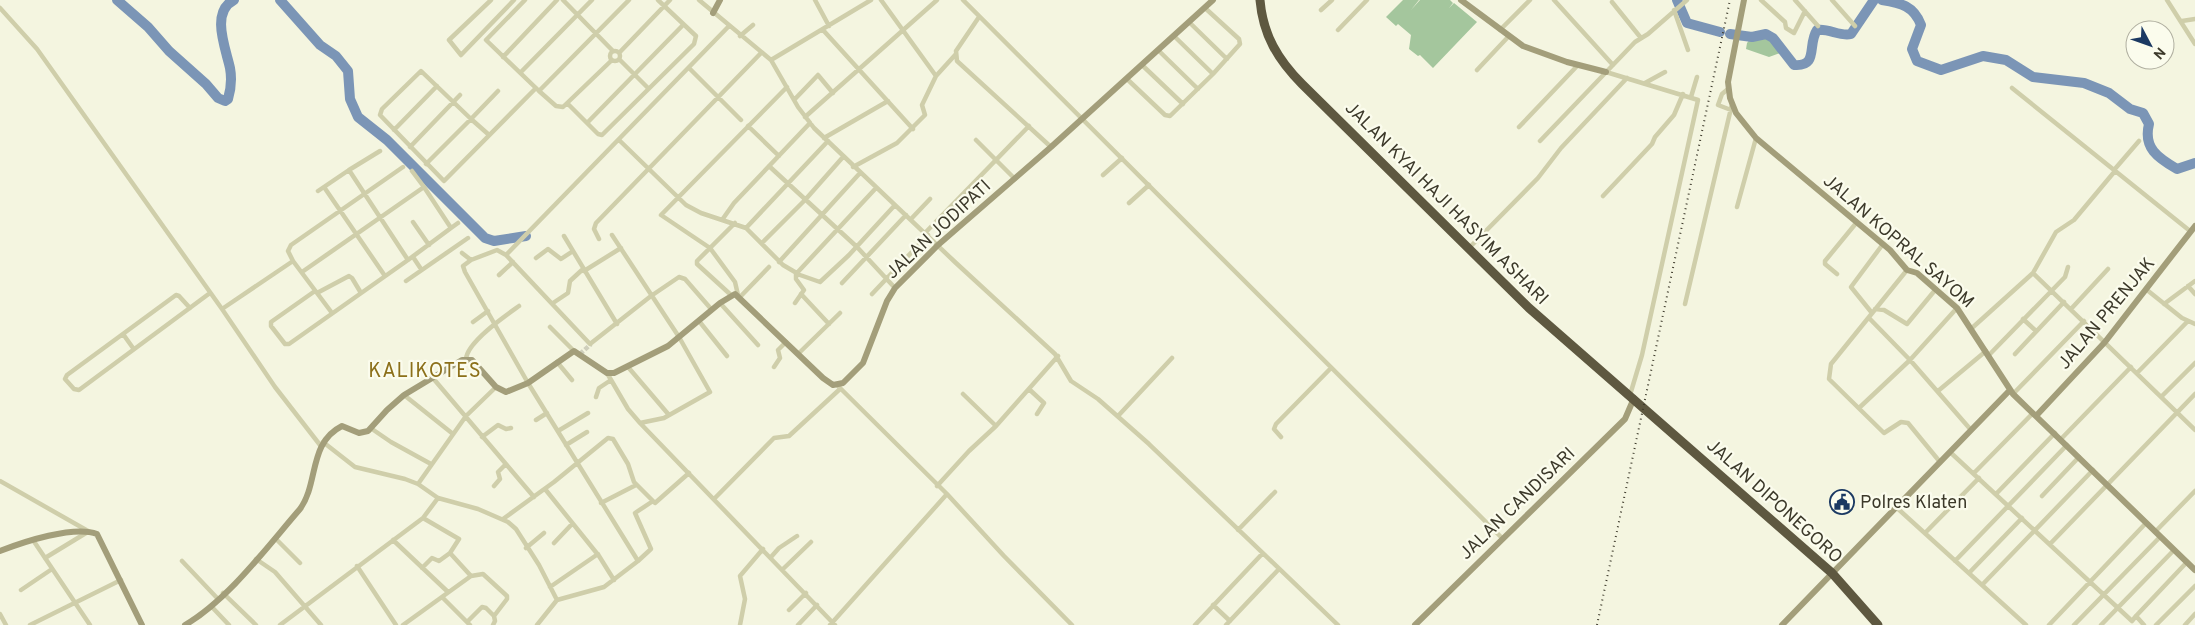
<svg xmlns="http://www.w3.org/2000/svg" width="2195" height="625" viewBox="0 0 2195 625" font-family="Overpass,sans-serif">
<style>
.green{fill:#a4c69d}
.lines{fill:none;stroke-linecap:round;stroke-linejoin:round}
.river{stroke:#7b95b6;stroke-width:10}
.street-tunnel{stroke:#cfcfbc;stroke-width:4.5;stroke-dasharray:4.5 2;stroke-linecap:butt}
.street{stroke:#cfceaa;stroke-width:4.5}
.secondary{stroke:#a39e7a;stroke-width:6}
.highway{stroke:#5e5840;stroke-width:9}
.rail{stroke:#3c392a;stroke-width:2;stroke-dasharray:1 4;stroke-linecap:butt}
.labels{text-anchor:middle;stroke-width:4.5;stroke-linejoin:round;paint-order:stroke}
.street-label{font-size:18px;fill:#3c392a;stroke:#fbfced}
.poi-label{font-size:18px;fill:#3c392a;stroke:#fbfced;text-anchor:start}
.quarter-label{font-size:20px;letter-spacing:1px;fill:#8c701a;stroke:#fbfced}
</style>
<rect width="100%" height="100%" fill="#f4f5e0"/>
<path class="green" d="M1403,0H1419L1411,10L1420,0H1450L1453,3L1449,8L1454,3L1477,22L1433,68L1420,55L1418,56L1409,49L1411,35L1398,24L1396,26L1386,17Z
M1766,34C1774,38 1779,43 1780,53L1769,57L1746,49L1747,43L1752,37Z"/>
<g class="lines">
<path class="river" d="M117,0L148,27L169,51L206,84L218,98L225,101L228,99C231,89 232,79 230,68C226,49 210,12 234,0
M280,0L320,45L336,56L348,71L350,99L358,117L387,140L485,238L494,241L526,236
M1677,0L1687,23L1720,32
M1882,0C1901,3 1914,6 1921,25L1912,49L1917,61L1941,70L1983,56L2006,60L2033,77L2084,83L2109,93L2130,109L2143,113L2149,124C2143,148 2158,158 2177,169L2195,163
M1730,34L1752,37L1766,34L1773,38L1794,65C1819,67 1807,45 1817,30C1829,28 1840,37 1851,34L1874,0"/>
<path class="street-tunnel" d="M580,354L591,344"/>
<path class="street" d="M491,0L449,40L461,55L514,0
M525,0L486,40L538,90
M563,0L613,51
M699,0L771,60L798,107L814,128L956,263L1055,354L1071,381L1098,399L1149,444L1338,625
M815,0L829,26
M963,0L1502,538
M1554,0L1613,65
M1761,0L1785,22L1786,28L1794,33L1805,11
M1795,0L1818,26
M1832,0L1855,26
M2167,0L2195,44
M1612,2L1641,38
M0,8L37,49L222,309L275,387L320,445
M1321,10L1332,0
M1674,10L1688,50
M979,17L956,51L957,61L1051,147
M2182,21L2195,19
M1189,22L1227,59
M823,30L913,129
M1338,30L1367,0
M1500,30L1530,0
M740,36L753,25
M1174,36L1213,74
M1158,50L1198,89
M610 56a5 5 0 1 1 10 0a5 5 0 1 1-10 0Z
M619,53L670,0
M503,57L557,0
M619,59L648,88
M612,60L563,107L556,106L539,91L629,0
M771,60L871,0
M1142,65L1183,104
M690,69L741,120
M1477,70L1508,37
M521,72L592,0
M1606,72L1698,100L1642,355L1630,395
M936,76L956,54
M1127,79L1165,115L1170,116L1213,74L1240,44L1239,39L1205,8
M1645,83L1665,72
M2012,88L2190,231
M1728,89L1722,94L1718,105L1731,110
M498,91L471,119L421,71L382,109L380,115L444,181L536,88
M1691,97L1697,77
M794,100L818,75L833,93
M568,104L598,134L602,135L694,44L696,36L658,0
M805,117L937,0
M587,123L683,25
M748,126L779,156
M1519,127L1578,65
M394,130L437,86
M824,138L888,101
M619,140L686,205L701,213L746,228L783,265L800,275L820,282L849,255L895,205
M976,140L1015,179
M1540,141L1635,42L1648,34L1687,0
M410,147L460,95
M426,164L471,119L488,134
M769,166L857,247L895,288
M853,167L897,143L925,115L922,105L936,76L881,0
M349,170L380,151
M2114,170L2139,141
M412,171L424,187
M1103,175L1122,158
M324,187L385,276
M1603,196L1652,144L1655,137L1674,115L1683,94
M1129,203L1149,185
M1737,207L1756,138
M911,219L930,199
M722,220L734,203L810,123
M413,222L429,245
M451,228L458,223
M746,228L828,141
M925,233L1029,126
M612,235L679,337L710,392L664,418L640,423
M564,236L617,324
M599,239L594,229L596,223L761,53
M762,243L805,200L843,157
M1469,248L1538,178L1561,148L1627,78
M413,257L421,269
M536,258L548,249L561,259L573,251
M471,260L497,250L506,255
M293,261L288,251L291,245L403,167
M779,262L860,173
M1907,270L1831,364L1829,379L1884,433L1901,422L1908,423L1940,462
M584,271L621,248
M302,272L424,187L451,228L408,260
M2033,273L2056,232L2074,220L2115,171
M1837,274L1825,264V261L1857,222
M499,275L513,262
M406,281L468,238
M842,283L906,215
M2188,286L2195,294
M2147,290L2182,318L2195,324
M315,291L271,322V326L285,344H289L408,260L349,170L318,191
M317,293L349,276L352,278L361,293
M801,294L829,324
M872,294L928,235
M731,295L697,264V261L735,223
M738,295L735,282L710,248L661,215L787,87
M740,297L769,267
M553,303L568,293L570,281L583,269
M720,303L758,345
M795,303L804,290L796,279V274L876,188
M1685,304L1732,104
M2164,304L2195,281
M190,308L179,296L176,295L67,375L65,379L74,389L79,390L210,293
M222,309L293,261L332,313
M1875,309L1884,310L1907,324L1936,289
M2071,309L2108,269
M712,310L685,279L679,277L651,296L590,344L506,255L729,26
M1872,313L1851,287L1883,244
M1869,318L1910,360L1971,430
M2023,319L2036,331
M699,321L727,356
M473,322L488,311
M550,327L574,351
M1972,328L2033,273L2195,430
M123,334L133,348
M798,354L840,313
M2015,354L2064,302
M1989,355L2065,277L2068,267
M466,359C467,342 505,316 519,306
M557,362L572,380
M628,367L669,415
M774,367L780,358L778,350L786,342
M607,373L628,409L640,423L835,625
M2137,373L2188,321
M432,377L534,497
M1030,390L1044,403L1037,414
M1938,391L1986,351
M963,394L996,426
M2013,394L2084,321
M404,395L453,434
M596,397L599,388L611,380
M2161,397L2195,363
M1859,408L1910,360L1957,308
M1118,416L1172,358
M536,420L547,413
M372,429L391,442L431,464
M558,431L588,413
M482,437L498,425L506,429L511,428
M1281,437L1274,429L1276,424L1331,368
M2061,439L2131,367
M323,442L355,467L405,479L418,484L438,498L478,509L508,522L516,529L539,565L557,600L604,587L638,561L528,383L465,272L463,266L471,260L462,253
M566,445L587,432
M1950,452L2132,621L2136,616L2144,625
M1974,473L2033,413
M0,481L88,531
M418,484L466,416L496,387
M494,486L500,479L498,472L506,464
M937,486L969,451L996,426L1058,356
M545,489L599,556L614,580
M947,494L1004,556L1072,625
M1996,494L2055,433
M2042,496L2079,457
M714,499L774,438L789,436L840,389
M601,503L636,485
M1896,507L2026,625
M423,518L459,539L450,553L471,576L483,574L507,596V599L494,616L495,621L493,625
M503,519L554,482L608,438L613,439L628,464L634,482L655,503L689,473
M1238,530L1275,492
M2155,532L2195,491
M1925,533L1979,478
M275,538L300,563
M33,540L90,625
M393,540L448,592
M554,543L572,524
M2050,544L2195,394
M526,548L544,533
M771,557L779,548L797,536
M45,558L86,533
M256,559L275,572L321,625
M182,561L218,599
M638,561L651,549L635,513L653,501
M1955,561L2067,445
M357,566L396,625
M422,568L432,558L439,561L450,553
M783,569L811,542
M1969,573L2022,518
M1982,585L2093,470
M550,587L598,554
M21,590L52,569
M223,593L256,625
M442,597L470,625
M1213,605L1230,621
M211,606L229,625
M789,610L806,593
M0,614L6,625
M2136,616L2187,562
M467,622L482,607L486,608L494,616
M30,625L121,580
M280,625L423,518L438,498
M403,625L471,576
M537,625L557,600
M740,625L745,599L740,576L763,549
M798,625L817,605
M830,625L947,494L837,385
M1195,625L1262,554
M1226,625L1279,569
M2049,625L2146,523
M2074,625L2160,537
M2101,625L2174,550
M2156,625L2195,586
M2185,625L2195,614"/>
<path class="secondary" d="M1461,0L1523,46L1567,62L1606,72
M1744,0L1728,82L1730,98L1736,113L1756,138L1890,250L1907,270L1917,273L1957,308L2013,394L2195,570
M713,13L720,0
M2036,416L2105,342L2195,226
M0,551C23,542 74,525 97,534L142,625
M185,625C228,600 267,547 300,509C319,483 308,443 342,426L359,433L368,431L387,410L404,395L462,360H472L496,387L506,392L528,383L574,351L607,373H614L668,346L720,303L735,294L823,378L833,385L843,383L863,363L887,301L895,288L938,245L1051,147L1213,0
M1415,625L1625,419L1634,398
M1782,625L2010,390"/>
<path class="highway" d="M1260,0C1263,35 1278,60 1302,84L1529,308L1832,573L1878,625"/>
<path class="rail" d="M1597,625L1730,0"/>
</g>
<defs>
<symbol id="civic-ring" viewBox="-11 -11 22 22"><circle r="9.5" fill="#fbfced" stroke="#1b3962" stroke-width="1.5"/><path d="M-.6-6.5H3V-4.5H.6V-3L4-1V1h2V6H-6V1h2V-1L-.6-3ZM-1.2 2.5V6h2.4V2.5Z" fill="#1b3962"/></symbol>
</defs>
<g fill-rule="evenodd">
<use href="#civic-ring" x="1828" y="488" width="28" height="28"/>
</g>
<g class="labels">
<g class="street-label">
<text transform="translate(1447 203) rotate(45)" y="6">JALAN KYAI HAJI HASYIM ASHARI</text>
<text transform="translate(938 229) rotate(-43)" y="6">JALAN JODIPATI</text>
<text transform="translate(1899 241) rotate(41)" y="6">JALAN KOPRAL SAYOM</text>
<text transform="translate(2106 313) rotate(-50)" y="6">JALAN PRENJAK</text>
<text transform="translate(1775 501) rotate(42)" y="6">JALAN DIPONEGORO</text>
<text transform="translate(1517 503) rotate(-44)" y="6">JALAN CANDISARI</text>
</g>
<g class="poi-label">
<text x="1860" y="508">Polres Klaten</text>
</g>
<g class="quarter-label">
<text x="425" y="377">KALIKOTES</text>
</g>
</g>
<g transform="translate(2150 45) rotate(131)"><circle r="24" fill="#fbfced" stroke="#afae9f"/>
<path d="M0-4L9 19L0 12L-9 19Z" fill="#1b3962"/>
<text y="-8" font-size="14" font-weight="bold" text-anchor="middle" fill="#3c392a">N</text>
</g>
</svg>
